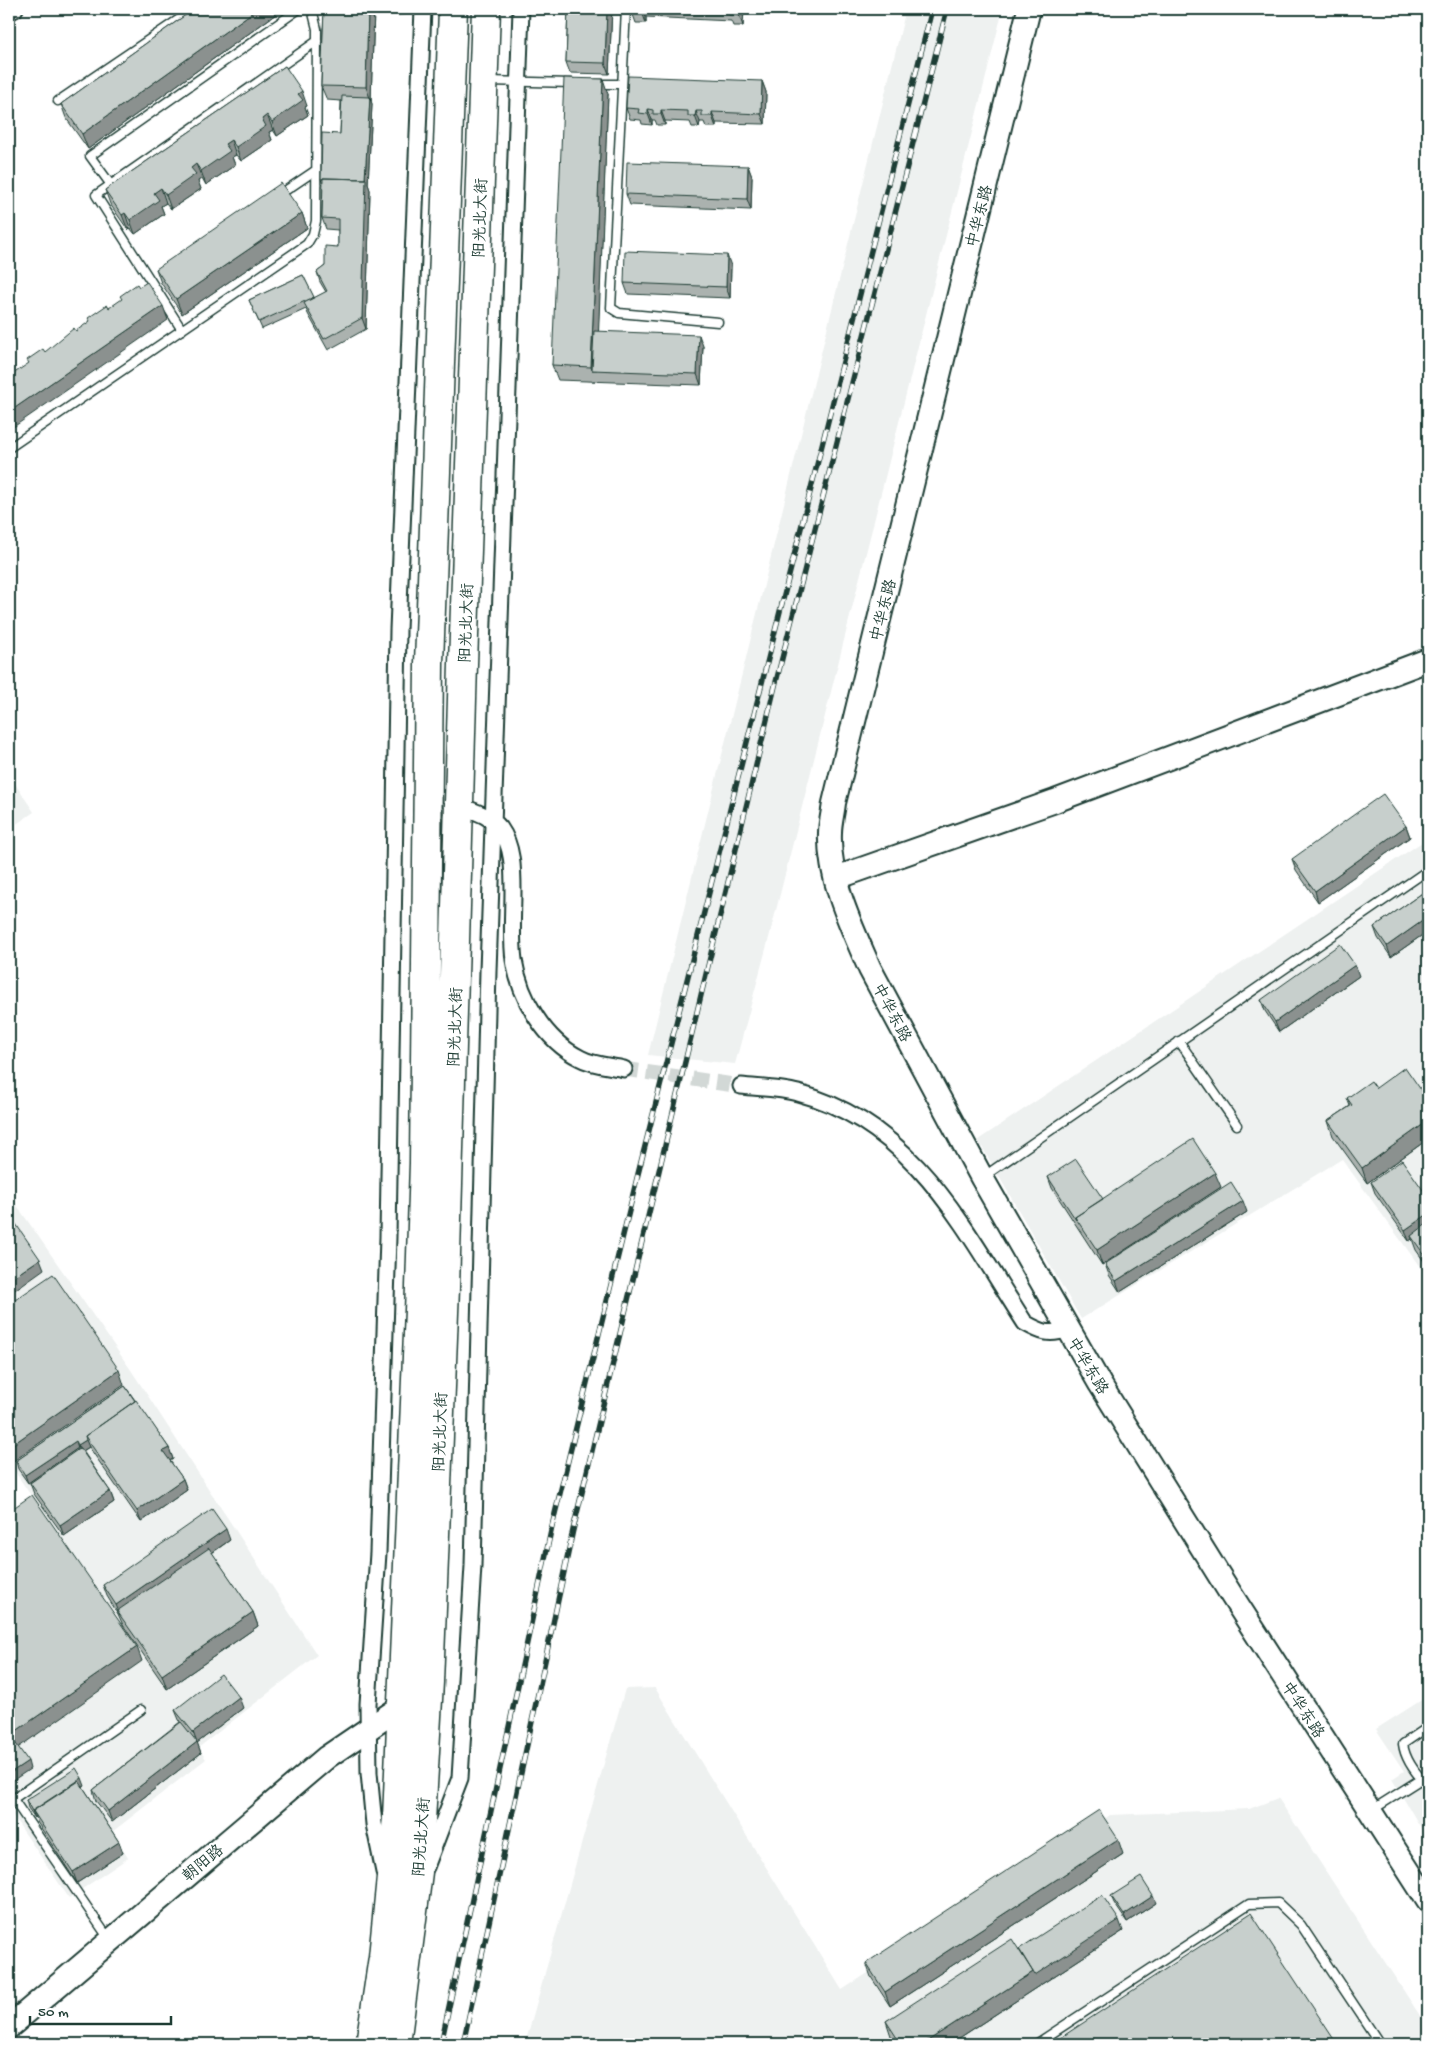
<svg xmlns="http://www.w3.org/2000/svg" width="1437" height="2053" viewBox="0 0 1437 2053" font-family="'Gochi Hand','LXGW WenKai TC',sans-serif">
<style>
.built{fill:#eef1f0}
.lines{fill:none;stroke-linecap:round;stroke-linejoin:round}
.street-tunnel{stroke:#d2d8d6;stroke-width:15;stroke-dasharray:15 8;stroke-linecap:butt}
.lane-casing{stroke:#1f3d34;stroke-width:11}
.street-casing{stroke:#1f3d34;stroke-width:19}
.secondary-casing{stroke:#1f3d34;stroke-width:26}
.highway-casing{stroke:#1f3d34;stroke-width:31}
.lane{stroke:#fff;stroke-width:8}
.street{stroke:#fff;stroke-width:15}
.secondary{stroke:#fff;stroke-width:22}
.highway{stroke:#fff;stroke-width:28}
.rail-casing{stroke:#1f3d34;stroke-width:5.5}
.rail{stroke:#fff;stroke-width:4;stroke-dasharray:11;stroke-linecap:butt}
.wall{fill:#abb2af;stroke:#1f3d34}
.shaded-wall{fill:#8b918f;stroke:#1f3d34}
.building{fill:#c7cfcc;stroke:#1f3d34}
.labels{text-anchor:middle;stroke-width:4;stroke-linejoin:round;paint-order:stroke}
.street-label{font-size:16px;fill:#1f3d34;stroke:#fff}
</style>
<rect width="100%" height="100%" fill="#fff"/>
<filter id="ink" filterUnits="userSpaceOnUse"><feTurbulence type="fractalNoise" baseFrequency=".02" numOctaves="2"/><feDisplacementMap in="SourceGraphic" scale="10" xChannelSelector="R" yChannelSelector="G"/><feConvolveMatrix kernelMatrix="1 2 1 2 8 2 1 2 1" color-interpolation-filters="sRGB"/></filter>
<g filter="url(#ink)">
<path class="built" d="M906,9H1003L770,934L735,1064L648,1055Z
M9,775L34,812L9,829Z
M1428,838V1278L1342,1159L1081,1319L978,1140Z
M9,1194L131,1370L317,1655L198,1748L206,1759L112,1832L128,1858L69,1898L9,1810V1518L34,1500L9,1463Z
M655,1688L842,1990L1110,1815L1249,1809L1278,1798L1428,2028V2044H525L625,1689Z
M1428,1696V1840L1392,1779L1404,1771L1376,1729Z"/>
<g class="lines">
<path class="street-tunnel" d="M624,1069L741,1086"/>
<defs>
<path id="lane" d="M626,9L611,308L619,313L718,322
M364,11L419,9
M489,81L572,83
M596,84H622
M58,101L194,9
M111,185L90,156L299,9
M279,195L316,170
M182,330L96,195L317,41
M9,448L307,244L313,234L316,221L317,29L312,9
M1179,1041L1237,1125
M983,1177L1428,870
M1428,1727L1403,1744C1405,1760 1417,1775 1428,1786
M1372,1810L1421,1779
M109,1939L13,1799L141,1710
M1036,2044L1249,1904L1278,1903L1301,1925L1380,2044"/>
<path id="street" d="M9,12L15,9
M460,806C476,812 489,815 500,828C513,846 513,870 513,891C513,913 511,938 514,960C520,998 544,1040 580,1058C592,1065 611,1066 624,1069
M741,1086C759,1088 780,1088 798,1093C914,1123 965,1230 1025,1323C1041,1332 1049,1336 1068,1329
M426,1867L460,1778L473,1566L488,971L521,9
M384,1872L374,1824L369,1773L368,1704L378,1553L388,1237L398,630L423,9"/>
<path id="secondary" d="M1029,9L834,803C833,813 830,823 830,833C828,879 852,928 870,969L982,1178L1100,1384L1232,1596L1428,1901
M836,878L1055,801L1428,660
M9,2027L327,1757L402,1706"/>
<path id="highway" d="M370,2044L383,1957L397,1818L420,1287L424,1163L429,663L453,9
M396,2044L418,1872L429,1682L445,1288L463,664L486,9"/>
</defs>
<use href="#lane" class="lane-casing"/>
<use href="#street" class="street-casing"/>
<use href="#secondary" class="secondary-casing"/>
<use href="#highway" class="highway-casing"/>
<use href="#lane" class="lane"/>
<use href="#street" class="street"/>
<use href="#secondary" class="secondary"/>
<use href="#highway" class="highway"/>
<defs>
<path id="rail" d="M441,2044L552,1526L638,1174L932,9
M463,2044L573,1530L775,686L947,9"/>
</defs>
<use href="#rail" class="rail-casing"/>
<use href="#rail" class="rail"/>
</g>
<path class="wall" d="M194,9H283L88,149L66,118L61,104Z
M324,9H374L371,101L372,104L368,184L370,190L366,329L328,350L308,314L306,309L262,329L249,300L303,275L314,298L326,292L320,282L317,272L325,266L338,247V230L326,229L322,218L323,185L321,179L340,134L341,101L327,100L321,86Z
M568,9H612L609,74L570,73L566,62Z
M632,9H744L743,26H733L731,21L646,17V23H636L632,12Z
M285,66L307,106L305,107L308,115L277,136L273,130L269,132L272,140L241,161L236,155L232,157L235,165L206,185L202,178L198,181L201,189L171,209L166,203L161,206L164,214L135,234L130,228L128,230L110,204L105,190Z
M762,81L766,92L765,124L716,123V127H706L704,122H700L699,127H692L690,122L665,121V125H657L655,120H652V125L642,124L641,120L630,119L626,108Z
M608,94L598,332L703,346L701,385L558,380L552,365Z
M748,166L752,177L751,210L630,205L626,194Z
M302,213L307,228L182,314L161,283L156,269Z
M731,266L730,298L628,294L624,283Z
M1406,826L1410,837L1318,902L1296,870L1292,859Z
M1428,889V931L1391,957L1378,938L1374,927Z
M1359,976L1279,1032L1265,1011L1261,1000Z
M1376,1088L1428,1100V1139L1367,1183L1333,1136L1328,1121L1350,1106L1347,1098Z
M1048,1177L1103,1199L1221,1187L1102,1265L1052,1188Z
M1371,1182L1428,1197V1267L1416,1250L1412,1239L1409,1241L1375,1193Z
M1247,1212L1120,1292L1109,1275L1105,1264Z
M125,1386L169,1448L173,1459L170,1461L183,1479L187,1490L141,1522L89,1447L83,1451L110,1491L114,1502L64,1536L34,1494L30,1483L79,1449L78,1448L28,1483L18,1469L16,1461Z
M230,1540L212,1553L253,1612L258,1626L167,1689L123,1625L118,1614L107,1596L103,1585Z
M243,1708L197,1743L201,1753L112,1822L96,1801L93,1790L180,1722L175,1710Z
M85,1786L83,1787L119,1842L123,1853L77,1883L37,1822L36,1817L35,1818L28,1808L26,1800Z
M1123,1854L890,2006L871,1977L866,1963Z
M1111,1896L1156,1903L1127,1922L1114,1903Z
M1123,1931L950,2044H896L891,2036L886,2021L1019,1949Z"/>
<path class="shaded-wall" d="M257,9H283L88,149L82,134Z
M368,9H374L371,101L366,87Z
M607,9H612L609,74L605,63Z
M642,9H643L646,17V23L642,12Z
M740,9H744L743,26L739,15Z
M603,79L608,94L597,370H592L591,367Z
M762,81L766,92L765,124L761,114Z
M302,91L307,106L305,107L308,115L277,136L272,122L298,94Z
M370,97L372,104L368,184L370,190L366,329L362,318L365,181Z
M648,109L652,120V125L648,114Z
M661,110L665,121V125L661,114Z
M696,111L700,122L699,127L695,116Z
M712,112L716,123V127L712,116Z
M267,115L273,130L269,132L272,140L241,161L236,147L262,119Z
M231,140L236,155L232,157L235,165L206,185L201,171L225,144Z
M196,164L202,178L198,181L201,189L171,209L166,195L191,168Z
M748,166L752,177L751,210L747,199Z
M161,188L166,203L161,206L164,214L135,234L130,220L154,193Z
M125,213L130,228L128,230L122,215Z
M302,213L307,228L182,314L176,299Z
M727,255L731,266L730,298L726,287Z
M163,306L168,320L9,430V412Z
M699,335L703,346L701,385L697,374Z
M1406,826L1410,837L1318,902L1315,891Z
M1428,917V931L1391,957L1387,946Z
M1355,965L1359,976L1279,1032L1275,1022Z
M1428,1121V1139L1367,1183L1362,1168Z
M1215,1173L1221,1187L1102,1265L1097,1250Z
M1243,1201L1247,1212L1120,1292L1116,1281Z
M1428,1214V1228L1411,1236L1412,1239L1409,1241L1405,1230Z
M40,1259L44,1269L9,1294V1280Z
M119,1370L124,1385L12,1462L9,1454V1447Z
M86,1440L89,1447L81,1452L78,1445Z
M76,1441L78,1448L28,1483L25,1475Z
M169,1448L173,1459L167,1462L163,1451Z
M183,1479L187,1490L141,1522L137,1511Z
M110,1491L114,1502L64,1536L60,1525Z
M226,1529L230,1540L121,1616L116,1605Z
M253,1612L258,1626L167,1689L162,1675Z
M137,1647L142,1661L9,1754V1736Z
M239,1697L243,1708L197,1743L193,1732Z
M197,1742L201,1753L112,1822L108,1811Z
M28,1761L30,1769L12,1781L10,1773Z
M82,1778L85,1786L37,1816L33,1811L36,1817L35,1818L32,1811Z
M1118,1839L1123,1854L890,2006L885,1992Z
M119,1842L123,1853L77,1883L73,1872Z
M1153,1896L1156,1903L1127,1922L1124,1915Z
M1119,1920L1123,1931L950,2044H923L1033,1972Z"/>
<path class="building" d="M194,9H257L82,134L61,104Z
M324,9H368L366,87L321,86Z
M568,9H607L605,63L566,62Z
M632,9H642V12H632Z
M700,9H740L739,15H729V10Z
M285,66L302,91L298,94L303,100L272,122L267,115L262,119L266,126L236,147L231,140L225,144L230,151L201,171L196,164L191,168L196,174L166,195L161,188L154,193L159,200L130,220L125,213L122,215L105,190Z
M628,76L762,81L761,114L712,112V116H702V111H696L695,116H688V111L661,110V114H653V110L648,109V114L638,113L639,109L626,108Z
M564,78L603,79L591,367L552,365Z
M342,96L370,97L365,179L323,178V179H321L322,133L340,134Z
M627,162L748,166L747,199L626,194Z
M323,178L366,179L362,318L324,339L304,303L327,291L317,272L325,266V246L338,247V219L322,218Z
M281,183L302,213L176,299L156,269Z
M625,251L727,255L726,287L624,283Z
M303,275L314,297L259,322L249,300Z
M147,282L163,306L9,412V373L11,372L13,374L29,363L27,360L43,349L45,352L74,328L76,331L90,321L88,318L107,305L109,308L122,299L120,296L137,284L139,287Z
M594,331L699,335L697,374L592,370Z
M1383,794L1406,826L1315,891L1292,859Z
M1428,889V917L1387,946L1374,927Z
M1340,944L1355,965L1275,1022L1261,1000Z
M1405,1067L1428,1100V1121L1362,1168L1328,1121L1352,1105L1347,1098L1371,1081L1376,1088Z
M1193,1139L1215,1173L1097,1250L1075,1217Z
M1076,1159L1103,1199L1075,1217L1076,1220L1048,1177Z
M1402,1160L1428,1197V1214L1405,1230L1371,1182Z
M1231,1182L1243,1201L1116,1281L1105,1264Z
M9,1214L40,1259L9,1280Z
M1428,1223V1260L1411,1236Z
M53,1274L119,1370L9,1447V1304Z
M125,1386L135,1401L85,1436L86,1440L78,1445L76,1441L25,1475L16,1461Z
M136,1400L169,1448L163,1451L183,1479L137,1511L85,1436Z
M80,1448L110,1491L60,1525L30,1483Z
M32,1495L137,1647L9,1736V1511Z
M212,1509L226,1529L116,1605L103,1585Z
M209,1548L253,1612L162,1675L117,1611Z
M221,1674L239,1697L193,1732L175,1710Z
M181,1722L197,1742L108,1811L93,1790Z
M14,1741L28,1761L10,1773L9,1772V1745Z
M76,1768L82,1778L32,1811L26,1800Z
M79,1781L119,1842L73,1872L33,1811Z
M1099,1810L1118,1839L885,1992L866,1963Z
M1141,1877L1153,1896L1124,1915L1111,1896Z
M1102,1895L1119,1920L1035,1975L1033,1972L1019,1949Z
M1251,1913L1337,2044H1051Z
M1012,1939L1033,1972L923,2044H901L886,2021Z"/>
</g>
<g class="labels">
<g class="street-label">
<text transform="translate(978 216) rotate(-76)" y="6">中华东路</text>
<text transform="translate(479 218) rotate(-88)" y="6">阳光北大街</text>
<text transform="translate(882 610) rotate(-76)" y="6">中华东路</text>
<text transform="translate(465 623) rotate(-88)" y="6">阳光北大街</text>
<text transform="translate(893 1012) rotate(62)" y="6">中华东路</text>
<text transform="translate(454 1027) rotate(-88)" y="6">阳光北大街</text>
<text transform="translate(1089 1365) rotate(59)" y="6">中华东路</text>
<text transform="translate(439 1432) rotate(-88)" y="6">阳光北大街</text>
<text transform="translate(1304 1709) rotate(57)" y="6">中华东路</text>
<text transform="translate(420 1837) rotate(-86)" y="6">阳光北大街</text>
<text transform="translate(202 1862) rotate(-40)" y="6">朝阳路</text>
</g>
</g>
<rect width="1437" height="2053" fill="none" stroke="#fff" stroke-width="30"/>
<rect x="15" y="15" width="1407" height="2023" fill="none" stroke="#1f3d34" stroke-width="2" filter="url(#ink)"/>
<path d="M30 2016v8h141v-8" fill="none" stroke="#1f3d34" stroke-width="2.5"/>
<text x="38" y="2016" font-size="15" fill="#1f3d34" stroke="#ffffff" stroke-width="4" paint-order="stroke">50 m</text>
</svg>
